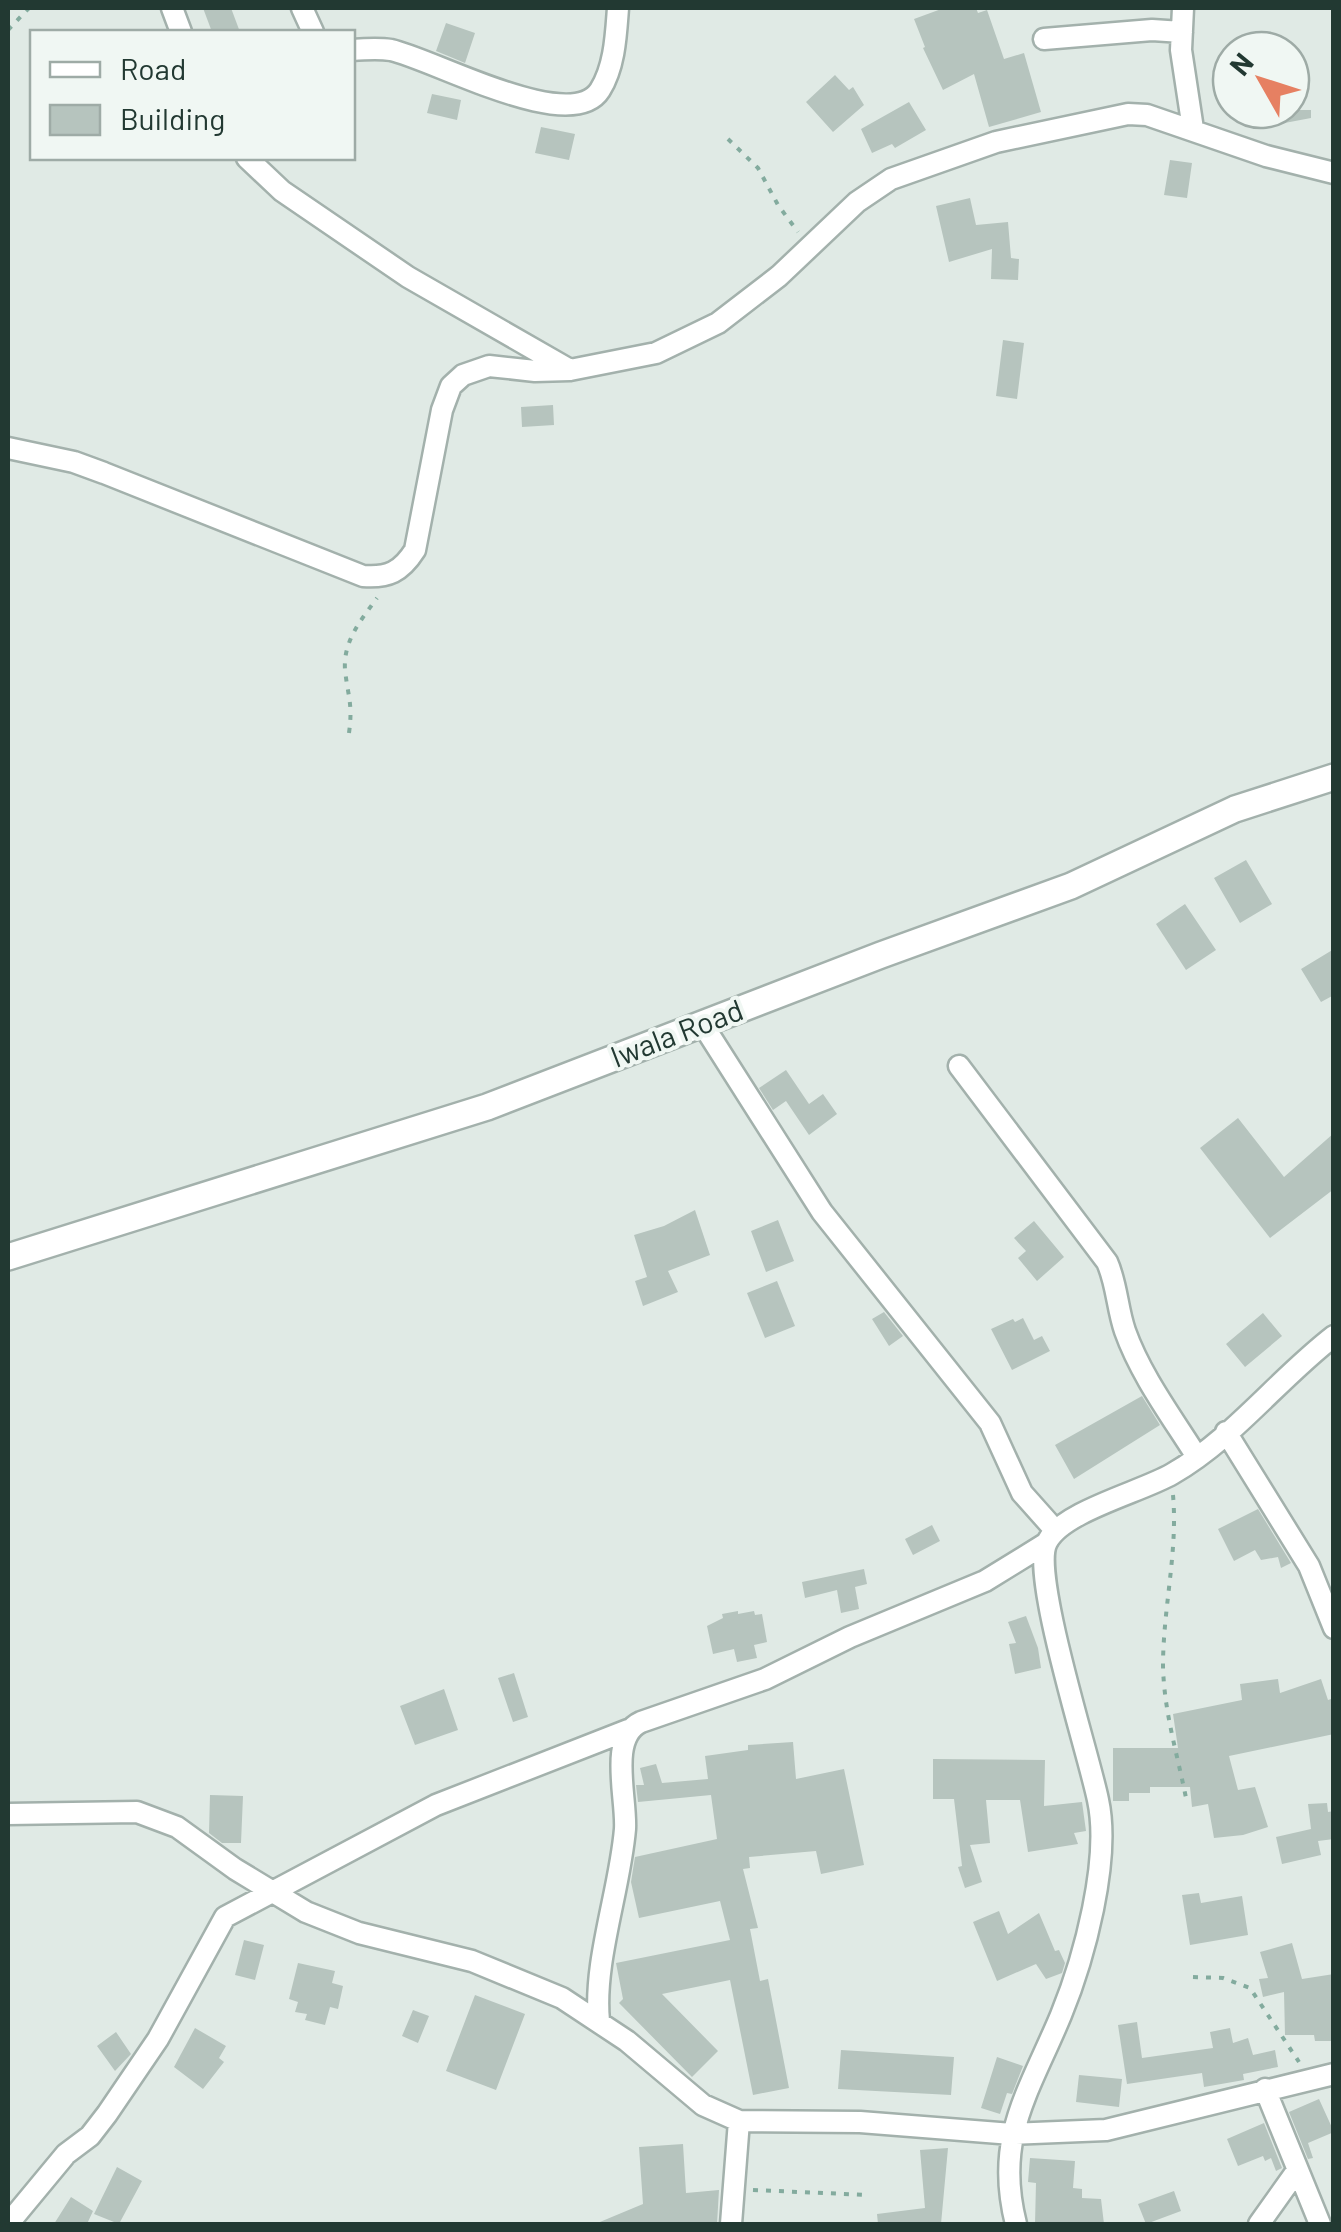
<svg xmlns="http://www.w3.org/2000/svg" width="1341" height="2232" viewBox="0 0 1341 2232" font-family="Barlow,sans-serif">
<style>
.building{fill:#b6c4be}
.lines{fill:none;stroke-linecap:round;stroke-linejoin:round}
.minor-casing{stroke:#a3b1ac;stroke-width:25}
.tertiary-casing{stroke:#a3b1ac;stroke-width:30}
.path{stroke:#83ab9e;stroke-width:4;stroke-dasharray:5 8;stroke-linecap:butt}
.minor{stroke:#fff;stroke-width:20}
.tertiary{stroke:#fff;stroke-width:25}
.labels{text-anchor:middle;stroke-width:8;stroke-linejoin:round;paint-order:stroke}
.street-label{font-size:30px;fill:#223932;stroke:#f0f7f3}
</style>
<rect width="100%" height="100%" fill="#e0eae5"/>
<path class="building" d="M203,8H231L240,32H212Z
M944,8H976L978,13L987,10L1004,59L1024,53L1041,112L989,127L974,74L943,90L923,48L925,47L914,19Z
M446,23L475,33L465,63L436,51Z
M835,75L849,90L853,87L864,105L833,132L806,102Z
M432,94L461,100L457,120L427,113Z
M909,102L926,130L895,148L892,144L872,153L861,129Z
M1249,110H1311V118L1253,129Z
M541,127L575,134L569,160L535,153Z
M1170,160L1192,163L1187,198L1164,195Z
M970,198L976,225L1008,222L1011,258L1019,259L1018,280L991,279L992,249L949,262L936,206Z
M1003,340L1024,343L1017,399L996,396Z
M553,405L554,425L522,427L521,407Z
M1246,860L1272,904L1240,923L1214,878Z
M1185,904L1216,950L1186,970L1156,924Z
M1334,949V995L1321,1002L1301,969Z
M786,1070L809,1104L823,1094L837,1114L809,1135L786,1101L773,1110L759,1088Z
M1238,1118L1284,1177L1334,1133V1189L1270,1238L1200,1148Z
M695,1210L710,1255L668,1271L678,1292L643,1306L635,1281L647,1277L634,1235L664,1226Z
M778,1220L794,1261L766,1272L751,1231Z
M1034,1221L1064,1257L1037,1281L1018,1258L1026,1251L1014,1238Z
M777,1281L795,1326L765,1338L747,1293Z
M884,1312L903,1336L889,1346L872,1319Z
M1263,1313L1282,1336L1245,1367L1226,1344Z
M1023,1318L1034,1340L1042,1336L1050,1351L1012,1370L991,1329L1013,1319L1015,1322Z
M1142,1396L1160,1425L1074,1479L1055,1445Z
M1258,1509L1291,1563L1281,1568L1278,1557L1261,1560L1255,1550L1234,1561L1218,1529Z
M932,1525L940,1541L913,1555L905,1539Z
M864,1569L867,1584L855,1587L859,1609L841,1613L837,1590L805,1598L802,1582Z
M738,1611V1614L754,1611L755,1615L762,1614L767,1642L754,1645L757,1658L737,1662L734,1649L713,1654L707,1626L723,1618L722,1614Z
M1026,1616L1038,1648L1041,1668L1015,1674L1009,1644L1016,1643L1008,1622Z
M514,1673L528,1717L513,1722L498,1678Z
M1278,1679L1280,1693L1321,1679L1328,1700L1334,1698V1734L1229,1756L1238,1790L1255,1787L1268,1827L1243,1835L1214,1838L1208,1804L1192,1807L1190,1787H1150V1793H1129V1801H1113V1748H1178L1173,1714L1242,1700L1240,1684Z
M444,1689L458,1730L415,1745L400,1706Z
M793,1742L796,1779L844,1769L864,1865L821,1874L816,1851L749,1857L750,1868L743,1869L758,1928L750,1929L760,1981L768,1979L789,2088L753,2095L730,1980L662,1994L718,2051L692,2077L619,2003L623,1999L616,1963L730,1940L720,1901L639,1918L631,1882L635,1857L717,1839L711,1795L638,1802L636,1785H644L640,1768L656,1764L662,1783L708,1779L705,1756L748,1750V1745Z
M933,1759L1045,1760L1044,1806L1082,1802L1086,1831L1074,1833L1078,1844L1028,1852L1020,1800H986L990,1843L970,1845L982,1882L965,1888L958,1867L962,1866L954,1799H933Z
M210,1795L243,1796L241,1843H222L209,1833Z
M1327,1803L1328,1812L1334,1811V1839L1318,1841L1321,1855L1282,1864L1276,1837L1311,1829L1308,1804Z
M1199,1893L1201,1903L1242,1896L1248,1935L1190,1945L1182,1895Z
M999,1911L1008,1934L1039,1913L1055,1951L1059,1950L1065,1963L1062,1973L1046,1979L1036,1964L997,1981L973,1922Z
M244,1940L264,1945L255,1980L235,1975Z
M1292,1943L1302,1979L1334,1974V2041H1315L1314,2035H1285L1284,1992L1263,1997L1259,1979L1268,1978L1260,1952Z
M298,1963L335,1971L332,1983L343,1986L338,2009L330,2007L325,2025L305,2020L307,2014L295,2012L298,2002L289,1999Z
M475,1995L525,2014L496,2090L446,2071Z
M413,2010L429,2016L418,2043L402,2036Z
M1137,2022L1142,2058L1213,2048L1210,2032L1230,2028L1233,2043L1248,2038L1253,2055L1275,2050L1278,2067L1243,2074L1244,2080L1204,2087L1202,2073L1127,2084L1118,2025Z
M195,2028L226,2046L219,2058L224,2062L203,2089L174,2067Z
M116,2032L131,2054L115,2071L97,2046Z
M841,2050L954,2057L951,2095L838,2089Z
M997,2057L1023,2066L1012,2094L1007,2093L1000,2114L981,2108Z
M1079,2075L1122,2079L1119,2107L1076,2102Z
M1319,2099L1334,2132L1308,2143L1313,2158L1308,2159L1289,2112Z
M1264,2123L1282,2168L1276,2171L1271,2158L1265,2161L1263,2156L1238,2166L1227,2139Z
M683,2144L686,2193L719,2190L717,2224H595L643,2204L639,2147Z
M948,2148L941,2224H878L877,2214L925,2208L920,2150Z
M1030,2158L1075,2161L1073,2188L1082,2189V2198L1101,2199L1104,2224H1035L1036,2183L1028,2182Z
M117,2167L142,2181L119,2224L94,2214Z
M1174,2191L1181,2211L1146,2224L1138,2204Z
M71,2197L93,2211L87,2224H54Z"/>
<g class="lines">
<defs>
<path id="minor" d="M172,8L181,32
M302,8L313,32
M1183,8L1181,50L1193,129
M1044,39L1152,30L1182,32
M352,50C365,49 378,48 391,50C433,59 571,136 600,90C615,66 616,34 618,8
M247,158L282,191L408,277L570,370
M8,448L74,462L104,473L363,576C388,578 401,572 415,550L442,410L451,386L463,375L489,366L535,371L570,370L656,353L718,323L779,276L857,202L891,179L996,142L1128,114L1147,115L1266,156L1334,173
M703,1025L822,1212L990,1423L1022,1493L1055,1530
M959,1066L1107,1262C1117,1284 1117,1308 1125,1331C1141,1376 1172,1417 1197,1457
M1226,1432L1309,1566L1334,1628
M8,1814L137,1812L177,1827L235,1869L306,1912L359,1933L472,1961L562,1998L627,2041L703,2105L739,2121L860,2122L1012,2134L1106,2130L1334,2074
M599,2021C593,1962 620,1890 625,1829C627,1798 608,1737 641,1722L765,1679L850,1637L985,1581L1045,1544
M1265,2089L1320,2224
M8,2224L66,2154L90,2136L107,2114L158,2039L225,1917L436,1805L628,1730
M731,2224L739,2121
M1016,2224C994,2138 1029,2092 1061,2015C1084,1959 1111,1860 1098,1800C1089,1755 1030,1573 1047,1542C1063,1511 1141,1492 1172,1474C1233,1439 1278,1379 1334,1336
M1259,2224L1296,2172"/>
<path id="tertiary" d="M8,1257L487,1107L881,955L1071,886L1235,809L1334,777"/>
</defs>
<use href="#minor" class="minor-casing"/>
<use href="#tertiary" class="tertiary-casing"/>
<path class="path" d="M8,30L29,8
M728,139L758,168L778,205L798,232
M349,733C353,704 348,697 345,670C343,641 361,620 377,598
M1173,1495C1178,1552 1163,1608 1163,1666C1164,1713 1178,1756 1187,1803
M1193,1977L1223,1978L1250,1988L1299,2062
M753,2190L869,2195"/>
<use href="#minor" class="minor"/>
<use href="#tertiary" class="tertiary"/>
</g>
<g class="labels">
<g class="street-label">
<text transform="translate(677 1034) rotate(-21)" y="10">Iwala Road</text>
</g>
</g>
<rect width="1341" height="2232" fill="none" stroke="#223932" stroke-width="20"/>
<rect x="30" y="30" width="325" height="130" fill="#f0f7f3" stroke="#9eaba6" stroke-width="2.5"/>
<rect x="50" y="62" width="50" height="15" fill="#ffffff" stroke="#9eaba6" stroke-width="2.5"/>
<text x="120" y="80" font-size="30" fill="#223932">Road</text>
<rect x="50" y="105" width="50" height="30" fill="#b6c4be" stroke="#9eaba6" stroke-width="2.5"/>
<text x="120" y="130" font-size="30" fill="#223932">Building</text>
<g transform="translate(1261 80) rotate(309)"><circle r="48" fill="#f0f7f3" stroke="#9eaba6" stroke-width="2.5"/>
<path d="M0-8L18 38L0 25L-18 38Z" fill="#e68062"/>
<text y="-15" font-size="28" font-weight="bold" text-anchor="middle" fill="#223932">N</text>
</g>
</svg>
